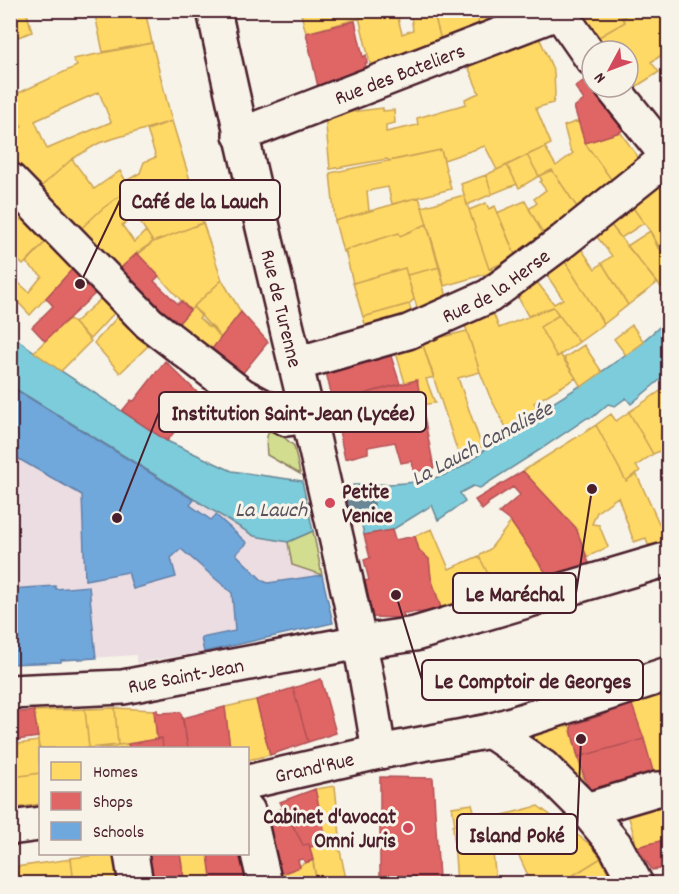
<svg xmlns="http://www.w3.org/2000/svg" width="679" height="894" viewBox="0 0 679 894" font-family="Dekko,sans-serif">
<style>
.built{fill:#ebdde2}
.green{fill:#d2dd90;stroke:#8e7e5e;stroke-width:1.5}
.water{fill:#7dccdb;stroke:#698795;stroke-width:1.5}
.homes{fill:#ffd966;stroke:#c9a154;stroke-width:1.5;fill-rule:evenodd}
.shops{fill:#e06666;stroke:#b35154;stroke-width:1.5}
.schools{fill:#6fa8dc;stroke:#647fa7;stroke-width:1.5}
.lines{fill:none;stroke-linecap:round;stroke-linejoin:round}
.stream{stroke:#698795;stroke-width:10}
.street-casing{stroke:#4a1f2b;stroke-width:38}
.street{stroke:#f7f3e8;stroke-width:33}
.poi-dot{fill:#d1495b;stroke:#f7f3e8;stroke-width:2}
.labels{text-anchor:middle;stroke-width:6;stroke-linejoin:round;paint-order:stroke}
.street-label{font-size:21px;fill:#4a1f2b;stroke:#f7f3e8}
.poi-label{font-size:21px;font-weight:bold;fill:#4a1f2b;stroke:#f7f3e8;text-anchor:start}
.water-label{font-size:22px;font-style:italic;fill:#595360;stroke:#f7f3e8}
.leader{fill:none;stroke:#4a1f2b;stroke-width:2}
.callout-dot{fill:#4a1f2b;stroke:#f7f3e8;stroke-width:2}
.callout{fill:#f7f3e8;stroke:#4a1f2b;stroke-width:2}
.callout-label{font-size:22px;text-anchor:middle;font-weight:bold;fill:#4a1f2b}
</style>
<rect width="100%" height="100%" fill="#f7f3e8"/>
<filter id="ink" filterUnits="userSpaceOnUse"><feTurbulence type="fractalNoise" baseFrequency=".0167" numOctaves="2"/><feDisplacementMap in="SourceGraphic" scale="12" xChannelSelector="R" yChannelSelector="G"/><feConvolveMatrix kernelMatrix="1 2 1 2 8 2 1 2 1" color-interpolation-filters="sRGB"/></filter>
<g filter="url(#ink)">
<path class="built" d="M10,386L254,536L288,542L292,565L322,575L333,623L204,652L136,663V655L61,660V662L11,664Z"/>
<path class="green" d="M272,427L294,446L300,474L267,455C266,444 265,435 272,427Z
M313,531L322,575L292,565L288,542Z"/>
<path class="water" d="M668,319V367L666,369L667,374L631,404L626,398L615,406L608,404L593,417L587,418L541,449L480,488L473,486L460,493L465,502L438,520L432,505L392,530L364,535L353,485C388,484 418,486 452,472C475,462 491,442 511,429C566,394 621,364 668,319Z
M10,334L61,371L167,441L232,471L302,481L313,531L288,542L254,536L11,386Z"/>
<path class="homes" d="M10,10H26L32,32L10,40Z
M94,10H145L152,43L103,52Z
M300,10H375V14L306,33Z
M375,10H433L442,44L372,72L359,17L375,14ZM411,16L413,30L402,34L398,18Z
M433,10L453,12L476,10L480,29L442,44Z
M476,10H524L480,29Z
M582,10H633L622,18L625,22L592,41L573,16Z
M633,10H668V51L651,62L659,72L634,88L628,83V51H600L592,41L625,22L622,18Z
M536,30L554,72L555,95L553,103L536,108L551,144L497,170L485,146L444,160L441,150L390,161L387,159L330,169L325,115L383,108V111L394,110L395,123L386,125V132L418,125L417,118L466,104L465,99L479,93L465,59Z
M152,43L172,121L99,143L72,159L35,192L10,165V135L22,126L10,110V97L77,66L73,59ZM99,92L111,122L47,149L35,121Z
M10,110L22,126L10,135Z
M172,121L203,223L153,242L122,194L102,209L74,235L35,192L72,159L94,189L120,171L126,181L140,173L144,162L156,157L147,130Z
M578,121L585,143L616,186L581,213L552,170L539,176L527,155L545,147L556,166L573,153L570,149L564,126Z
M620,132L644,165L616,186L585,143Z
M441,150L451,189L392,204L388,187L367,191L369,211L335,221L330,173Z
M527,155L539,176L519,188L507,165Z
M507,165L517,184L492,194L486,175Z
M668,168V239L658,248L650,231L628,201Z
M552,170L581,213L547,241L529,209L537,203L534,199L546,190L540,182L542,180L539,176Z
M486,175L492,194L467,205L461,184Z
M122,194L135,217L122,225L134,242L146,231L153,242L112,276L74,235L102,209Z
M464,195L489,269L492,268L493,272L444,286L422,207Z
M419,197L427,224L400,236L399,233L345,250L346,252H343L335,221Z
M525,201L547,241L516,257L497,213Z
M628,201L644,223L621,238L607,220Z
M10,203L29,212L10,229Z
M486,203L489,209L495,206L516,257L489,269L469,210Z
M29,212L52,235L23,265L10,253V229Z
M607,220L657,283L628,305L602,263L612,256L594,233Z
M203,223L222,280L190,310L137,253L153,242Z
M427,224L440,267L407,275L405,268L353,283L345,250L399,233L400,236Z
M650,231L668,262V286L667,284L661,287L627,246Z
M52,235L78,263L30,315L16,300L10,306V281L13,278L29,292L42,276L26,263Z
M580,247L595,269L602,263L628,305L604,324L564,260Z
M564,260L604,324L579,342L553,307L528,316L517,295L537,282L554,304L563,299L546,274Z
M440,267L449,307L419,314L407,275Z
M405,268L414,299L409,304L363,317L353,283Z
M222,280L241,312L221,338L193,307Z
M104,296L117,310L90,339L74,323Z
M409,304L415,321L366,327L363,317Z
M193,307L202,315L199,318L209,327L211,325L221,338L208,354L172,331Z
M553,307L559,315L540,327L557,357L560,354L576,378L534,403L540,412L508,431L490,397L480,372L465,325L485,314L494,315L499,328Z
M120,314L149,345L120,373L94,343Z
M559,315L579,342L557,357L540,327Z
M70,319L91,341L61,371L34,352L63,323Z
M632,325L644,342L626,355L614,339Z
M467,331L480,372L458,378L482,447L459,456L422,342Z
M422,342L434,377L426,379L435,403L421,405L417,380L405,383L395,349Z
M584,345L602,372L581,387L564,358Z
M668,386V447L653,454L629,412Z
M629,412L653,454L636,466L640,471L626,481L596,425L611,414L616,421Z
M596,425L626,481L636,473L668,543L648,545L646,538L634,542L618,497L597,512L592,524L599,525L608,547L587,557L576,528L523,471Z
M668,520V544L661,523Z
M511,522L553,583L499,596L479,556L490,549Z
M432,529L449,569L479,556L500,598L442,611L431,578L429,559L419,550L415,536Z
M668,692V725L661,694Z
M661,694L668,725V778H655L632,705Z
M256,700L270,755L248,760V748H230L225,707Z
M115,708L154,710L157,740L118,745Z
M115,708L118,745L89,748L85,709Z
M85,709L89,748H40V754L34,711Z
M567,715L587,793L540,760L528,727Z
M38,741L40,773L13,777L15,784L10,785V745Z
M128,744L129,748H98L118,745Z
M40,773V804L10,809V785L15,784L13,777Z
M335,786L340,836H337L347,884H317L310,847L327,843L315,789Z
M668,801V839L637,847L627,810Z
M472,804L477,821L479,820L491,837L496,880L474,884H457L453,825H455L452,807Z
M538,806L591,845L601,858L559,884H532L512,841L519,839L503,815Z
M108,854H117L122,884H74L71,858Z
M180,854H208L212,884H185Z
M601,858L613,884H559Z
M71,859L74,884H19L16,867Z
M313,860L317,884H277L275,876L300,867V865Z
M10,867H16L19,884H10Z
M496,880L497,884H474V883Z"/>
<path class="shops" d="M355,21L363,57L366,55L367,63H365L368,75L321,89L318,87L306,33Z
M590,76L592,87H598L628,126L620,132L585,143L574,107L584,100L575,87Z
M137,253L159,276L154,281L178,304L181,301L190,310L172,331L112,276Z
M78,263L100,289L45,341L32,327L53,306L46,298Z
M241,312L268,342L242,374L208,354Z
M389,350L400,384L333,402L326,372Z
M165,361L202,397L167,441L122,411L131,400L134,401Z
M417,380L434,468L414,472L412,461L401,463L395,442L368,447V453L345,459L333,402Z
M523,471L576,528L592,571L553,583L511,522L499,513L520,495L513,487L488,503V505L482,510L475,500Z
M392,530L395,540L415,536L419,550L429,559L431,578L442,611L403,613L404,618L372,617L364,581L369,580L364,560L370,558L364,535Z
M321,679L336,733L308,742L293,688Z
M293,688L308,742L270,755L256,700Z
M632,705L644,739L578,757L571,729L572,725Z
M225,707L230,748H188L183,718Z
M154,710H157L158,713L181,712L188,748H163L162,738L157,740Z
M34,711L38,737L10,741V713Z
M162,738L163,748H129L128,744Z
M644,739L655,778L592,794L589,791L578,757Z
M380,777L433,778L439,878L444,877V880H448V884H380Z
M315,789L327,843L310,847L309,844L303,845L280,802Z
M284,808L303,845L309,844L313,860L305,863L303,859L298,860L300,867L275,876L263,816Z
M668,839V868L652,870L637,847Z
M144,854H180L185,884H148Z
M208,854H248L254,884H212Z"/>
<path class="schools" d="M10,386L194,500L190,505L211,520L216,515L247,543L236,554L263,581L268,583L322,575L333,623L204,652L201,638L235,631L232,593L181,549L171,558L176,577L133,589L128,572L85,580L82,495L10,454Z
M55,586L56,589L89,586L96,658L61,660V662L10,664V589Z"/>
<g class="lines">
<path class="stream" d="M295,508L370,504"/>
<defs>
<g id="street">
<path id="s1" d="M214,10C258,221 314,429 359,640C367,677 373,715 379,752"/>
<path d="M558,10L592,59"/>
<path id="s2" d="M240,135L559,12"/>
<path d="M10,180L149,323L242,395L287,419L309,416"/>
<path id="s3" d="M296,364L408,332L489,296L563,241L668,157L612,87"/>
<path id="s4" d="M10,692L123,687L360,642L415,634L668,559"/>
<path d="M490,731L543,767L586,810L615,845L636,884"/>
<path id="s5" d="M248,782L379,752L490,731L668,674"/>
<path d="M586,810L657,789H668"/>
<path d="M248,811L265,884"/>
<path d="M10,828L40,824"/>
<path d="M131,854L136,884"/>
</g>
</defs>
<use href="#street" class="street-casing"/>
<use href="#street" class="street"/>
</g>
</g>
<g class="poi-dot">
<circle cx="330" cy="503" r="6"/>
<circle cx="408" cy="828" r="6"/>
</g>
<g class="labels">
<g class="street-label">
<text dy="7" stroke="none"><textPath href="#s2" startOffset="171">Rue des Bateliers</textPath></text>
<text dy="7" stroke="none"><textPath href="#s3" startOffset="216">Rue de la Herse</textPath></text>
<text dy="7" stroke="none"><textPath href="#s1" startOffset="306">Rue de Turenne</textPath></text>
<text dy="7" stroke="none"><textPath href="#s4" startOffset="177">Rue Saint-Jean</textPath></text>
<text dy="7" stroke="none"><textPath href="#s5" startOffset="68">Grand'Rue</textPath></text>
</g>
<g class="poi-label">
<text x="342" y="498">Petite<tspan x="342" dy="24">Venice</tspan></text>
<text x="396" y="823" text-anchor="end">Cabinet d'avocat<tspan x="396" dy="24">Omni Juris</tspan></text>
</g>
<g class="water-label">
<text transform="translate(481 442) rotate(-28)" y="8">La Lauch Canalisée</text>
<text x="271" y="516">La Lauch</text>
</g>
</g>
<path class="leader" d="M80 284L120 200M117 518L159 412M592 489L576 593M396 595L422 680M581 739L577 834"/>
<g class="callout-dot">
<circle cx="80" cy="284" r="6"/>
<circle cx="117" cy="518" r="6"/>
<circle cx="592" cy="489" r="6"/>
<circle cx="396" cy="595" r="6"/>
<circle cx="581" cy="739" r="6"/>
</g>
<g class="callout">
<rect x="120" y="180" width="160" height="40" rx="6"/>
<rect x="159" y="392" width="267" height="40" rx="6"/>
<rect x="453" y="573" width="123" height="40" rx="6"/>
<rect x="422" y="660" width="221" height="40" rx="6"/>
<rect x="457" y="814" width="120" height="40" rx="6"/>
</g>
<g class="callout-label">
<text x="200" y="208">Café de la Lauch</text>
<text x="293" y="420">Institution Saint-Jean (Lycée)</text>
<text x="515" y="601">Le Maréchal</text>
<text x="533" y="688">Le Comptoir de Georges</text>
<text x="517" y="842">Island Poké</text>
</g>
<rect width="679" height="894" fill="none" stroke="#f7f3e8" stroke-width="36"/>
<rect x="18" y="18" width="643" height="858" fill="none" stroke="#4a1f2b" stroke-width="2" filter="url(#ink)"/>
<rect x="39" y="747" width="210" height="108" fill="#f7f3e8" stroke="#b29e9c" stroke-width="1.5"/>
<rect x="51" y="762" width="30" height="18" fill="#ffd966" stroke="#b29e9c" stroke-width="1.5"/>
<text x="93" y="777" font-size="18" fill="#4a1f2b">Homes</text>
<rect x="51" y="792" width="30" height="18" fill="#e06666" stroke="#b29e9c" stroke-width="1.5"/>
<text x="93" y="807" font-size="18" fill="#4a1f2b">Shops</text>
<rect x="51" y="822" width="30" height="18" fill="#6fa8dc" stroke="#b29e9c" stroke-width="1.5"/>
<text x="93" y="837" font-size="18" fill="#4a1f2b">Schools</text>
<g transform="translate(610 69) rotate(229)"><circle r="28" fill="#f7f3e8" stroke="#b29e9c" stroke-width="1.5"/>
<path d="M0-4.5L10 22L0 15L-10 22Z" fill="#d1495b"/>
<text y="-9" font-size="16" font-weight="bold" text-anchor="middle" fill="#4a1f2b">N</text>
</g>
</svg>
